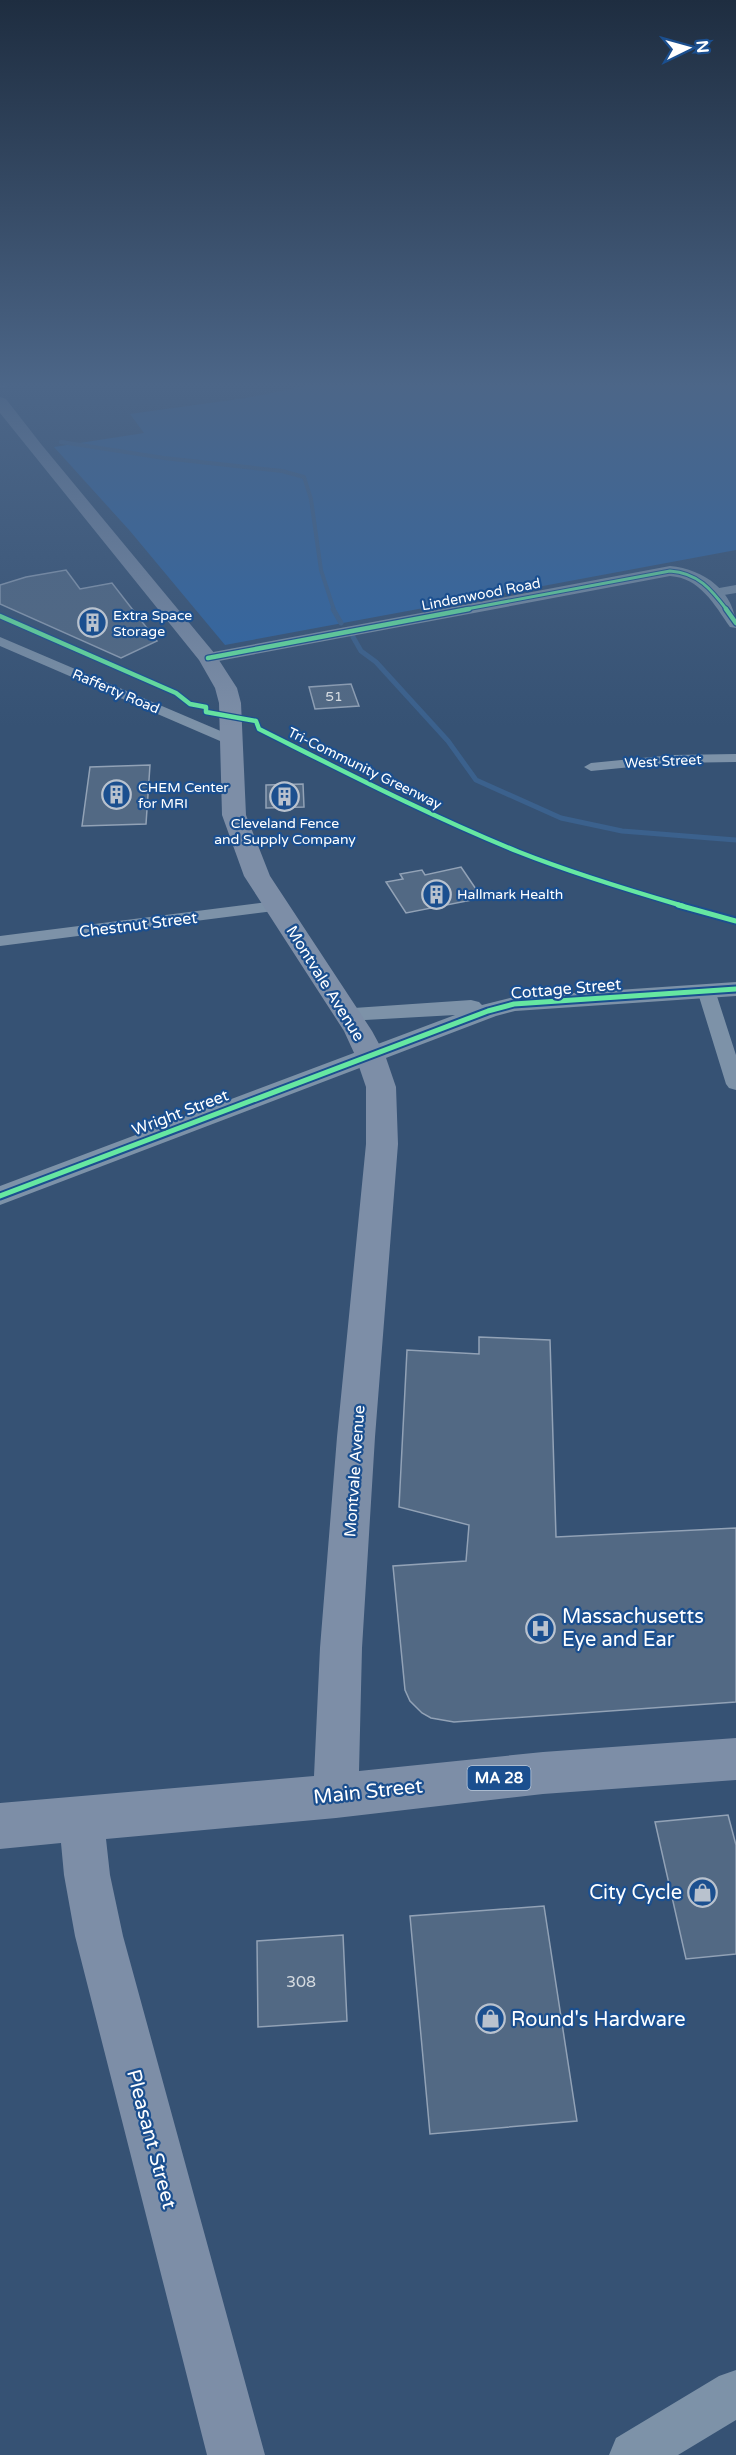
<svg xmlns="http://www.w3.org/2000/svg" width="736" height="2455" viewBox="0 0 736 2455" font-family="'Varela Round',sans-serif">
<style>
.green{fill:#2f66a5}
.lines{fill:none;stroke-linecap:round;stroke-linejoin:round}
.stream-far1{stroke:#3b618d;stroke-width:4}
.stream{stroke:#3b618d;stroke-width:5}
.building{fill:#526984;stroke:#92a2b6;stroke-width:1.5}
.minor{fill:#7d92a8;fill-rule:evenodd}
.tertiary{fill:#7d92a8;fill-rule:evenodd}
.primary{fill:#7d8ea7;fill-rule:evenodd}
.cycleway-far2-casing{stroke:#1b4f8f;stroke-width:5}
.cycleway-far1-casing{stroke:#1b4f8f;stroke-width:7}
.cycleway-casing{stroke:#1b4f8f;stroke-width:9}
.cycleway-far2{stroke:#66e7a1;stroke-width:3}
.cycleway-far1{stroke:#66e7a1;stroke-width:4.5}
.cycleway{stroke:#66e7a1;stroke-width:5}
.labels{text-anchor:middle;stroke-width:4.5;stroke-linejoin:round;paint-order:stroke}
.far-street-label{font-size:14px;fill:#fff;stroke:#1b4f8f}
.far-poi-label{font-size:14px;fill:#fff;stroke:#1b4f8f;text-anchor:start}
.number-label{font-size:14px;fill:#d4dae0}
.shield{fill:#1b4f8f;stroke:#bbcadd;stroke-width:1.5}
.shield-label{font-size:15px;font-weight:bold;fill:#fff}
.street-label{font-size:16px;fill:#fff;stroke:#1b4f8f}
.near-number-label{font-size:16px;fill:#d4dae0}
.near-poi-label{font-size:20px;fill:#fff;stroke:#1b4f8f;text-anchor:start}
.near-street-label{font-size:20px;fill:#fff;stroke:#1b4f8f}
</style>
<rect width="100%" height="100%" fill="#365274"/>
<path class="green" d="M321,383H736V550L225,645L130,531L54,447L144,433L130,414L246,398Z"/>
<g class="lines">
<path class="stream-far1" d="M61,442L164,458L282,471L304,477L311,499L321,570L334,610"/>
<path class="stream" d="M333,609L341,623
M353,637L361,651L376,662L448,741L476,780L561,818L622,831L736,840"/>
</g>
<path class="building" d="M66,570L80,589L112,583L157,641L121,658L0,604V585L26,577Z
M351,684L359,706L315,709L309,687Z
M150,765L146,824L82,826L90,767Z
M303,784L304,807L266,808V785Z
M461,867L482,898L406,913L386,882L403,879L400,874L422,870L425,875Z
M479,1337L550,1340L556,1537L736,1528V1702L454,1722L431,1718L422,1713L410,1701L405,1690L393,1566L466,1561L469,1525L399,1507L407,1350L479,1354Z
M728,1815L736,1845V1954L686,1959L655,1822Z
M544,1906L577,2121L430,2134L410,1916Z
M343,1935L347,2021L258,2027L257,1941Z"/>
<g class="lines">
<path class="minor" d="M0,383H15L0,388Z
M736,585V593L712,597L706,593L708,590Z
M0,637L237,738L239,741L232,745L227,744L0,646Z
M736,754V762L672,763L591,771L584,767L591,763L672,755Z
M276,901L282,902L284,906L282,910L0,946V936Z
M706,985L712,986L715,990L736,1055V1090L729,1088L726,1084L697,990L700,986Z"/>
<path class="tertiary" d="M670,566C704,569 736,592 736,628L730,627C714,604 700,578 670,576L208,663L202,662L199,658L202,654L208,653Z
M736,982V996L515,1011L496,1016L0,1205V1186L455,1015L347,1021L339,1019L335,1014L339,1009L471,1000L479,1002L482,1005L514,997Z
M736,2370V2420L678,2455H609L616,2438L719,2376Z"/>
<path class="primary" d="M0,397L6,399L41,444L215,654L237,688L241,703L246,815L270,876L372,1031L385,1055L396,1087L398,1144L375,1437L362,1648L359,1771L543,1752L736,1738V1780L543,1794L336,1818L106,1839L110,1875L123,1936L265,2455H207L75,1936L64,1875L61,1843L0,1849V1803L314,1776L320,1648L337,1437L366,1144V1087L355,1055L344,1031L244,876L222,815L219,703L215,688L199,660L0,413Z"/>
<defs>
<path id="cycleway-far2" d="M461,610L670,571C698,573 711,589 727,610"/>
<path id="cycleway-far1" d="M726,609L736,623
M0,616L176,693L190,704L206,707V712L256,721L259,729C345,772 430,816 519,852C572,873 628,890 683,906
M208,658L469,609"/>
<path id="cycleway" d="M678,905L736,921
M0,1196L488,1011L514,1004L736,989"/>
</defs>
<use href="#cycleway-far2" class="cycleway-far2-casing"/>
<use href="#cycleway-far1" class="cycleway-far1-casing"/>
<use href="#cycleway" class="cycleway-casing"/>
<use href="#cycleway-far2" class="cycleway-far2"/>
<use href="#cycleway-far1" class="cycleway-far1"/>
<use href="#cycleway" class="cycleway"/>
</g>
<linearGradient id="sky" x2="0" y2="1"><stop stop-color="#1e2d40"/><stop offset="0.53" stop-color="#4c6688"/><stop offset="1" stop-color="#4c6688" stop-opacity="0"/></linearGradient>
<rect width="736" height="727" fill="url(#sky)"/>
<defs>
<symbol id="building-ring" viewBox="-11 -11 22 22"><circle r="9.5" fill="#1b4f8f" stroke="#b9c2ce" stroke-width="1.5"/><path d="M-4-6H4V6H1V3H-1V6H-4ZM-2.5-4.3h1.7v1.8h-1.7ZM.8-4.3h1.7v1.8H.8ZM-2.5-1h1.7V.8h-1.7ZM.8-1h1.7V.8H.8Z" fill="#b9c2ce"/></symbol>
<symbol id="hospital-ring" viewBox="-11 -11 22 22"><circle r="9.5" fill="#1b4f8f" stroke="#b9c2ce" stroke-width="1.5"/><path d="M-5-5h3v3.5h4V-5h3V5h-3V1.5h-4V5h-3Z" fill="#b9c2ce"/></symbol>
<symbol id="shop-ring" viewBox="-11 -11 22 22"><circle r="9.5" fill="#1b4f8f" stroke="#b9c2ce" stroke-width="1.5"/><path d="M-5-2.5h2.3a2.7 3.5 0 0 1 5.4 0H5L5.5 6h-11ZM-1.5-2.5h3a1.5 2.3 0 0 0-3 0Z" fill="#b9c2ce"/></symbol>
</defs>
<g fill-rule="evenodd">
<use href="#building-ring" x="76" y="606" width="33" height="33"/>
<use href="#building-ring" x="100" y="778" width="33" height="33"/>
<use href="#building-ring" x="268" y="780" width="33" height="33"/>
<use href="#building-ring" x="420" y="878" width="33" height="33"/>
<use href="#hospital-ring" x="524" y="1612" width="33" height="33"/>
<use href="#shop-ring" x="686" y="1876" width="33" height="33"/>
<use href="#shop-ring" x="474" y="2002" width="33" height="33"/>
</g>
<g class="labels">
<g class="far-street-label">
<text transform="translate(481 594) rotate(-11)" y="5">Lindenwood Road</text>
<text transform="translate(116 691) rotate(23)" y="5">Rafferty Road</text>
<text transform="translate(663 761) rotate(-3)" y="5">West Street</text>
<text transform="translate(365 768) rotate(26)" y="5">Tri-Community Greenway</text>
</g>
<g class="far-poi-label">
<text x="113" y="620">Extra Space<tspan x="113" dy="16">Storage</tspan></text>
<text x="138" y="792">CHEM Center<tspan x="138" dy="16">for MRI</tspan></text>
<text x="285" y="828" text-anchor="middle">Cleveland Fence<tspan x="285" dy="16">and Supply Company</tspan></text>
<text x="457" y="899">Hallmark Health</text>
</g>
<g class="number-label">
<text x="334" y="701">51</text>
</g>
<rect class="shield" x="467.5" y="1766" width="63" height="24" rx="4.5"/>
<g class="shield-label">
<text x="499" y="1783">MA 28</text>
</g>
<g class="street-label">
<text transform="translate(138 924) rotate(-7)" y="6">Chestnut Street</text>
<text transform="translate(326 983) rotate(58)" y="6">Montvale Avenue</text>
<text transform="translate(566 988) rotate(-5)" y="6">Cottage Street</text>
<text transform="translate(180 1112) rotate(-21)" y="6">Wright Street</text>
<text transform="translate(354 1471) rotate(-86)" y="6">Montvale Avenue</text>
</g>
<g class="near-number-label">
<text x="301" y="1987">308</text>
</g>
<g class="near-poi-label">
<text x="562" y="1623">Massachusetts<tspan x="562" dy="23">Eye and Ear</tspan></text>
<text x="682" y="1899" text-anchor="end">City Cycle</text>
<text x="511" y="2026">Round's Hardware</text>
</g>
<g class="near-street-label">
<text transform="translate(368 1791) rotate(-6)" y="7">Main Street</text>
<text transform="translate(152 2139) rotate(75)" y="7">Pleasant Street</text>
</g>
</g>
<g transform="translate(688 48) rotate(85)" stroke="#1b4f8f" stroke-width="4.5" paint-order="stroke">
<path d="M0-4.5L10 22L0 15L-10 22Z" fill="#ffffff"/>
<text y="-9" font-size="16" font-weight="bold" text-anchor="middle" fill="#ffffff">N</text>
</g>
</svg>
